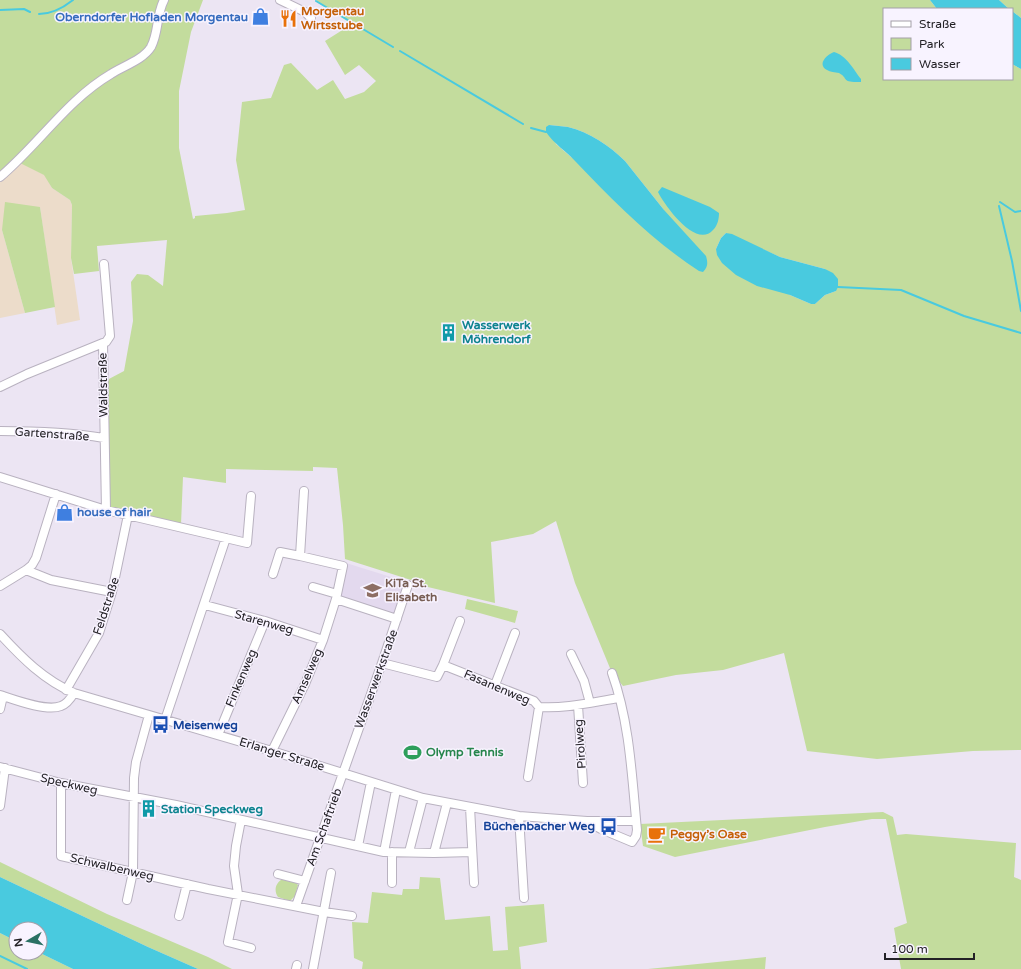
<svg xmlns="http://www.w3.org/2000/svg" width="1021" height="969" viewBox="0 0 1021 969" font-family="'Varela Round',sans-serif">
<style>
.industrial{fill:#ecdcca}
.built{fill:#e3d9ee}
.green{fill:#c3dc9d;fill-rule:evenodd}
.water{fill:#49cadf}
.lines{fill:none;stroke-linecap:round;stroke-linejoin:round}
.stream{stroke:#49cadf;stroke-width:2}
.minor-casing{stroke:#b9b2c0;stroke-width:10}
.minor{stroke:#fff;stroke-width:8}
.labels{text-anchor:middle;stroke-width:3;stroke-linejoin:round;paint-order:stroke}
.food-label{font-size:12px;font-weight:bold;fill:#c56008;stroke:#f8f3ff;text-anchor:start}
.shop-label{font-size:12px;font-weight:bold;fill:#366cbe;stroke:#f8f3ff;text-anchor:end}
.culture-label{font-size:12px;font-weight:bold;fill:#0d838f;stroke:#f8f3ff;text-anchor:start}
.street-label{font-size:12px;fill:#232126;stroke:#f8f3ff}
.education-label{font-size:12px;font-weight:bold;fill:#785e54;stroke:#f8f3ff;text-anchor:start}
.transit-label{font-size:12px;font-weight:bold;fill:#164399;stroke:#f8f3ff;text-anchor:start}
.leisure-label{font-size:12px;font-weight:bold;fill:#27864d;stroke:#f8f3ff;text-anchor:start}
</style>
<rect width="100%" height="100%" fill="#ece5f3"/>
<path class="industrial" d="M16,160L45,175L52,188L70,200L72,205L71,258L80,320L57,325L40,207L2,230L25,313L0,318V176Z"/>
<path class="built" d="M346,563L407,582L396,616L338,598Z"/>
<path class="green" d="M0,0H203L191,32L179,91V148L193,219L195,218V216L227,213L245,210L236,160L242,102L271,98L284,65L291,63L317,90L333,80L345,99L364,92L376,81L359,65L345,75L325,41L352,24L317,2V0H930L937,9H884V79H1012V64L1021,69V750L973,751L877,759L807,751L784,653L723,670L676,675L623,686L612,673L575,583L556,521L533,534L491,542L495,603L411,583V580L345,559L343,525L337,468L313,467V471L226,469V483L183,477L181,524L110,507L107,380L124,371L133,321L131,282L137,274L148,275L163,286L167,240L97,246L99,271L74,274L71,258L72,205L70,200L52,188L44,175L16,161L0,176ZM549,125C556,126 562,126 568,127C589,132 610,146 625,161L664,210L571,157L556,144ZM726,233L780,257L825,269L836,291L825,295L815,304H811L790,295L716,249L721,238Z
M999,0H1021V18L1012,11V9H1009Z
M5,202L40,207L55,307L25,313L2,230Z
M467,599L518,611L515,623L465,609Z
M883,812L893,817L897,835L906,834L1016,843L1014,877L1021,880V969H901L894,928L907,923L886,819H872L825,827L675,857L643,846L640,824Z
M0,862L107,914L208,957L232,969H198L148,947L0,877Z
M420,877L440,878L445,920L490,916L493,951L508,950L505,907L544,904L547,942L519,947L521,969H362L363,962L354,958L352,922L368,923L372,892L402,895L403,889H419Z
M285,878L294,881L298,885L295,896L290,901L278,897C273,890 276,881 285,878Z
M0,933L16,941V953H40L73,969H0Z
M766,957L765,969H648Z"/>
<path class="water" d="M930,0H999L1009,9H937Z
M1012,11L1021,18V69L1012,64Z
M834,52C846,55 854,70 861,79V82C858,82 856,82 854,82C842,81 848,78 839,73C835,72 830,72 827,70C816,64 828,54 834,52Z
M549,125C556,126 562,126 568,127C589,132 610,146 625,161L664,210L706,256C708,263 708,267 703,272L699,271C653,241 614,202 576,162C566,151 554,144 546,132V127Z
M662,187L710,207L719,213C719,220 717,226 713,230C696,249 665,206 658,192Z
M726,233L732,234L780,257L825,269L833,273L838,279V287L836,291L825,295L815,304H811L790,295L757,286L736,275L722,263L717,255L716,249L721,238Z
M0,877L148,947L198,969H73L40,953V929H16V941L0,933Z"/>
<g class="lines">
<path class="stream" d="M316,1L393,47
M0,10L24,9L30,12
M39,14C52,14 63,8 73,0
M400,51L523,124
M531,128L546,132
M1000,202L1015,212L1021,211
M999,206L1012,261L1021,311
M838,287L901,290L964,316L1021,333
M0,956L27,969"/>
<defs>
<path id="minor" d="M280,0L305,12L311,18
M0,177C39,144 67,100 111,74C123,66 143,60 151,47C159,32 156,15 164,0
M104,264L110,336L106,342L103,343L106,510
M0,387L27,374L103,343
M0,431C35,431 69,432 104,438
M0,477L106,510L247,543L251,496
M304,491L300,556L343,566L336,599
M26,570L51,580L112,592
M273,574L280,552L300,556
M0,586L26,570L32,565L36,558L56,494
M313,587L337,594
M205,605L265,621L323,640
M0,634C22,658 44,680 74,693L272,751L423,798L519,816L587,821H636
M571,654L584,681L590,703
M382,663L437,677L443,665L534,701L539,707C565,709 593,702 619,698
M443,665L460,621
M495,685L515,633
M66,690L99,633L112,592L128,515
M0,695C15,700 47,712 61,706C67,704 71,698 74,693
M578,705L583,783
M0,709L3,696
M165,720L226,538
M218,735L265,621
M272,751L305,684L323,640L336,599L397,619
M0,767L61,783L176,805L384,852L434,853L472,852
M528,777L539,707
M61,783V856L208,889L324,912L352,916
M0,806L5,768
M470,807L474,883
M519,816L524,898
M241,820L236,846L234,866L238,894L228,942L251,948
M588,822L601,829L632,842L636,836L637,830C632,778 630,723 612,673
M358,846L371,782
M384,852L396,790
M409,852L423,798
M434,853L447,803
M278,874L305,881
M392,883V852
M127,900L133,872L134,778L136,762L149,715
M296,906L382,663L408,585
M179,916L187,884
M296,969L297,965
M313,969L331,873"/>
</defs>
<use href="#minor" class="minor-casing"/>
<use href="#minor" class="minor"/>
</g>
<defs>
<symbol id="shop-bare" viewBox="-9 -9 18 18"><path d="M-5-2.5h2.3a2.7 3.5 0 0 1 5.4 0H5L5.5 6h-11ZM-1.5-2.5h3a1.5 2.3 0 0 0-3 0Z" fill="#3f7fe0" stroke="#f8f3ff" stroke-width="2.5" paint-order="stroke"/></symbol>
<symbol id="restaurant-bare" viewBox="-9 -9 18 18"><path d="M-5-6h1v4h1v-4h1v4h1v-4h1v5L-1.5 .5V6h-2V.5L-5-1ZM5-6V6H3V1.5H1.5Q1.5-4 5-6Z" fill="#e8710a" stroke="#f8f3ff" stroke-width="2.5" paint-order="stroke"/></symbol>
<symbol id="building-bare" viewBox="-9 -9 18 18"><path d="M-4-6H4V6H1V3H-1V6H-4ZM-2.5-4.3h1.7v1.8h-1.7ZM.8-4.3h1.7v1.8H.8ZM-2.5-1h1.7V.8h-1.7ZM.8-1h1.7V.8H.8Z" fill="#0f9aa8" stroke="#f8f3ff" stroke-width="2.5" paint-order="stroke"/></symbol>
<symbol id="school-bare" viewBox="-9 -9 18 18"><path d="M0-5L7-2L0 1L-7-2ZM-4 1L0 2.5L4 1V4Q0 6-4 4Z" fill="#8d6e63" stroke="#f8f3ff" stroke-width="2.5" paint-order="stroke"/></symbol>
<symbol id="bus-bare" viewBox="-9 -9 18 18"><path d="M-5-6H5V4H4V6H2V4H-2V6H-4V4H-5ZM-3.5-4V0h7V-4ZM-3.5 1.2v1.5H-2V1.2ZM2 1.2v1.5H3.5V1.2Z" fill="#1a4fb4" stroke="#f8f3ff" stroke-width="2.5" paint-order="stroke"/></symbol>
<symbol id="stadium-bare" viewBox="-9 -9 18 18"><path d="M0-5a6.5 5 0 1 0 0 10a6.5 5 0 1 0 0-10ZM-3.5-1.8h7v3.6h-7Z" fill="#2e9e5b" stroke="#f8f3ff" stroke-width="2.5" paint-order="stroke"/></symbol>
<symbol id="cafe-bare" viewBox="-9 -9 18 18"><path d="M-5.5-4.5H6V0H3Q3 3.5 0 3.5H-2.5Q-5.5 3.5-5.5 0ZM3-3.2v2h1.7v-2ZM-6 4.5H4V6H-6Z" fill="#e8710a" stroke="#f8f3ff" stroke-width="2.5" paint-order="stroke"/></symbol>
</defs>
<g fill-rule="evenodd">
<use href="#shop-bare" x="248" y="4" width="25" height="25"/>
<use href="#restaurant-bare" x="276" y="6" width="25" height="25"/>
<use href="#building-bare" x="436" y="320" width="25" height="25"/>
<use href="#shop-bare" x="52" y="500" width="25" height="25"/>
<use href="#school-bare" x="360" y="578" width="25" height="25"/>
<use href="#bus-bare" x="148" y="712" width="25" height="25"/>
<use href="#stadium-bare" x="400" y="740" width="25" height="25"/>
<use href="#building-bare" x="136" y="796" width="25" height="25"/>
<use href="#bus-bare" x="596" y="814" width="25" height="25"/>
<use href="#cafe-bare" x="644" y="822" width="25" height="25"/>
</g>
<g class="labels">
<g class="food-label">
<text x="301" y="15">Morgentau<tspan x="301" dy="14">Wirtsstube</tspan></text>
<text x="670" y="838">Peggy’s Oase</text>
</g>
<g class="shop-label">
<text x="248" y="21">Oberndorfer Hofladen Morgentau</text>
<text x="77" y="516" text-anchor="start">house of hair</text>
</g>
<g class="culture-label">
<text x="462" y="329">Wasserwerk<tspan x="462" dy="14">Möhrendorf</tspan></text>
<text x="161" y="813">Station Speckweg</text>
</g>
<g class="street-label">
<text transform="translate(103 385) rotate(-91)" y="4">Waldstraße</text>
<text transform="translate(52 434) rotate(4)" y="4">Gartenstraße</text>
<text transform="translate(106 606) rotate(-72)" y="4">Feldstraße</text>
<text transform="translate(264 622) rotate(16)" y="4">Starenweg</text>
<text transform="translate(307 676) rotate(-66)" y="4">Amselweg</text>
<text transform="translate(241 678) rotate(-67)" y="4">Finkenweg</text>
<text transform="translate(376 679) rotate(-70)" y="4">Wasserwerkstraße</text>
<text transform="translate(497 687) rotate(23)" y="4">Fasanenweg</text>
<text transform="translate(580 744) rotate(-94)" y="4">Pirolweg</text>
<text transform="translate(282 754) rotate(17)" y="4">Erlanger Straße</text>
<text transform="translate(69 784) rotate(13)" y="4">Speckweg</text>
<text transform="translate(324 827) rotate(-70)" y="4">Am Schaftrieb</text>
<text transform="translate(112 867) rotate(13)" y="4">Schwalbenweg</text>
</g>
<g class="education-label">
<text x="385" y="587">KiTa St.<tspan x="385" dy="14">Elisabeth</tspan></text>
</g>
<g class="transit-label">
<text x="173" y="729">Meisenweg</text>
<text x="595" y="830" text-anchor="end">Büchenbacher Weg</text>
</g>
<g class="leisure-label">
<text x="426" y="756">Olymp Tennis</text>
</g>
</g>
<rect x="883" y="8" width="130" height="72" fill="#f8f3ff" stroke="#a39fa8"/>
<rect x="891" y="21" width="20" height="6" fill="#ffffff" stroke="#a39fa8"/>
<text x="919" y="28" font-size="12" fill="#232126">Straße</text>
<rect x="891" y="38" width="20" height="12" fill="#c3dc9d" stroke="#a39fa8"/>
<text x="919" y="48" font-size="12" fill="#232126">Park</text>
<rect x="891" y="58" width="20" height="12" fill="#49cadf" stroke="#a39fa8"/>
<text x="919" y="68" font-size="12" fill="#232126">Wasser</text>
<g transform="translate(28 941) rotate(261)"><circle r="19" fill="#f8f3ff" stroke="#a39fa8"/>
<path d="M0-3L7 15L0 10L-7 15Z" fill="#2a7064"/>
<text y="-6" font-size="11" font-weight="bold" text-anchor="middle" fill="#232126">N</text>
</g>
<path d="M885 953v6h89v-6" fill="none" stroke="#232126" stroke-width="2"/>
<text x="891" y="953" font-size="12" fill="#232126" stroke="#f8f3ff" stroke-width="3" paint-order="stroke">100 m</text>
</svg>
